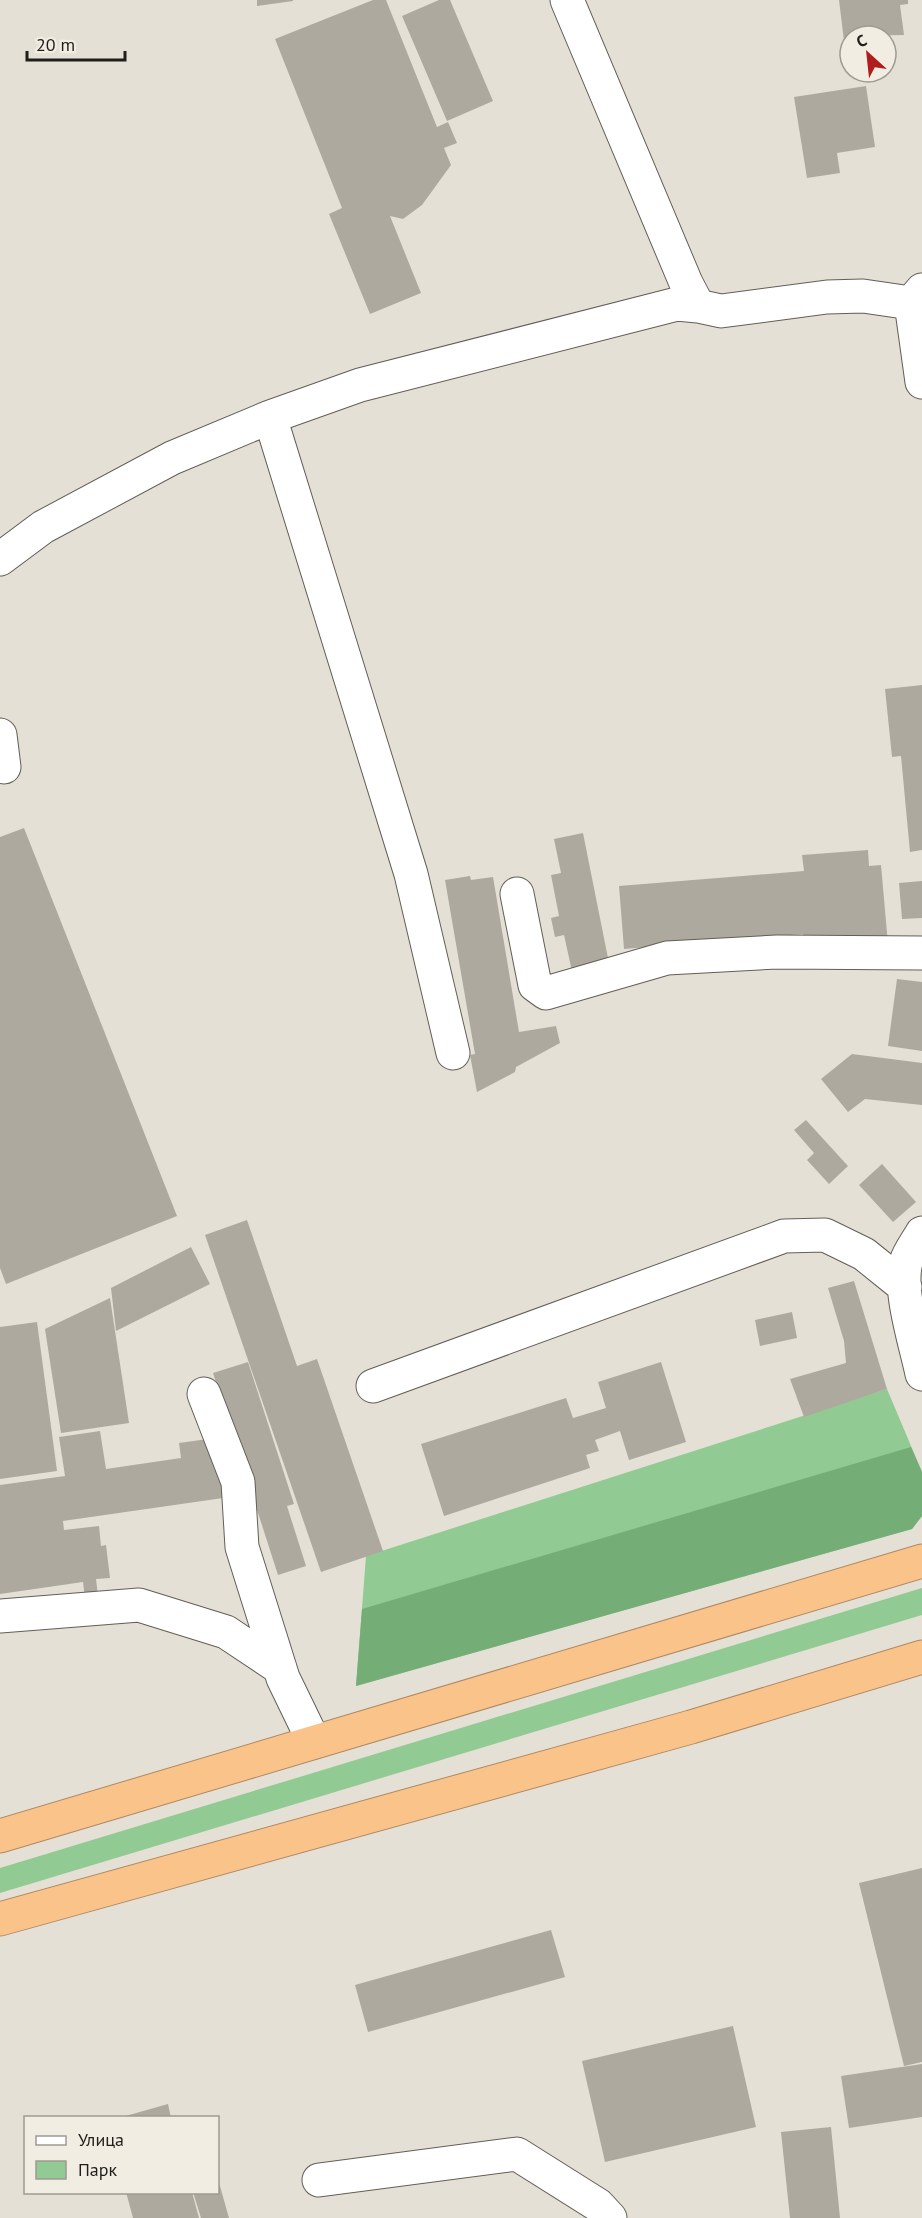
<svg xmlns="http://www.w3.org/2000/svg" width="922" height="2218" viewBox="0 0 922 2218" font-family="'PT Sans',sans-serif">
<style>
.green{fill:#91cb93}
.forest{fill:#74ae76}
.building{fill:#aea99f}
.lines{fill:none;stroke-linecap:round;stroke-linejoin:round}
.minor-casing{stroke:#635e56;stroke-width:35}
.highway-casing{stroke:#ae8963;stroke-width:35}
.minor{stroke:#fff;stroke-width:33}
.highway{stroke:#fac38a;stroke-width:33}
</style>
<rect width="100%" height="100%" fill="#e5e0d6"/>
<path class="green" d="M887,1389L922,1472V1516L912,1529L356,1686L366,1556Z
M922,1588V1615L0,1893V1868Z"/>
<path class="forest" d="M911,1447L922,1472V1516L912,1529L356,1686L362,1609Z"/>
<path class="building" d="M257,0H293V1L257,6Z
M373,0H386L437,127L448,122L457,143L444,148L451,165L422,205L403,219L390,216L421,293L370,314L329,214L342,208L275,39Z
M439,0H450L493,101L447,121L402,16Z
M839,0H908V4L900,5L904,35L850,36V41H844Z
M866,86L875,147L837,153L840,173L807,178L794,97Z
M922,685V850L910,852L901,756L892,757L885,689Z
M24,828L177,1216L6,1284L0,1268V837Z
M583,833L610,968L573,976L564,935L555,937L551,918L559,916L551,875L561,873L554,839Z
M868,850L869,866L881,865L888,944L804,950L803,934L624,949L619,886L804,871L802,855Z
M470,876L471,880L493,877L519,1032L556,1026L560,1043L516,1067L515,1072L477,1092L470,1055L475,1054L445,880Z
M922,881V918L902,919L899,883Z
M897,979L922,982V1051L888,1046Z
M852,1054L922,1063V1105L865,1099L848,1112L821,1079Z
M806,1120L848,1166L829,1184L807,1160L814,1153L794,1130Z
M882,1164L916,1202L893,1222L859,1185Z
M247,1220L297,1366L317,1359L383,1551L321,1572L205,1235Z
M191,1247L210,1284L116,1331L111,1288Z
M854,1281L887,1389L804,1417L790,1379L846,1363L844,1341L828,1288Z
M110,1298L129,1423L61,1433L45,1329Z
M792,1312L797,1338L760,1346L755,1320Z
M37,1322L57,1471L0,1479V1327Z
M248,1362L294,1504L287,1506L306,1566L278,1575L213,1373Z
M661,1362L686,1442L629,1460L620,1431L595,1440L599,1451L586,1455L590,1468L444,1516L421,1444L566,1398L573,1418L606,1408L598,1382Z
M100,1431L106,1469L181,1458L179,1443L215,1438L223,1498L63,1521L64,1530L99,1526L101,1546L106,1545L110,1578L96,1579L98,1596L85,1598L83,1582L0,1594V1485L65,1476L59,1437Z
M922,1868V2062L904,2066L859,1883Z
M551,1930L565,1977L368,2032L355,1985Z
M733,2026L756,2127L605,2162L582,2061Z
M922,2064V2117L849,2128L841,2076Z
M168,2104L171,2118H122V2117Z
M831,2127L840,2218H790L781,2132Z
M218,2179L229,2218H201L193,2192H218Z
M126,2192H192L199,2218H133Z"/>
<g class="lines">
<defs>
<path id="minor" d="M567,0L686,283L698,306L721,311L827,297L863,296L911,303L922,290
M911,303L922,382
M270,417L411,874L453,1053
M0,559L43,527L172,458L270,417L360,385L677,304L698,306
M0,735L4,767
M517,894L535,985L546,993L667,958L777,952L922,953
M922,1233C917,1242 909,1252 906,1262C898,1290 916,1345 922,1374
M373,1386L784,1236L825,1235L864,1254L905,1287
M204,1394L238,1482L242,1547L283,1678L314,1742
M0,1616L139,1605L226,1632L280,1668
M319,2180L517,2154L598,2205L610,2218"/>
<path id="highway" d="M0,1836L922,1561
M0,1919L691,1727L922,1657"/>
</defs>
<use href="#minor" class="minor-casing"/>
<use href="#highway" class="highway-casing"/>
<use href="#minor" class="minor"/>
<use href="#highway" class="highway"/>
</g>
<rect x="24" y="2116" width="195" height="78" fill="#f2ede3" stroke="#9e9a93" stroke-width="1.5"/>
<rect x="36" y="2136" width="30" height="9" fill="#ffffff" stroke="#9e9a93" stroke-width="1.5"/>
<text x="78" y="2146" font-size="18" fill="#201e1a">Улица</text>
<rect x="36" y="2161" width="30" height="18" fill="#91cb93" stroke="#9e9a93" stroke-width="1.5"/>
<text x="78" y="2176" font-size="18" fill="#201e1a">Парк</text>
<g transform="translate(868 54) rotate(333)"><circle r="28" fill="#f2ede3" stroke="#9e9a93" stroke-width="1.5"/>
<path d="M0-4.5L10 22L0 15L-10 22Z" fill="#af1e1d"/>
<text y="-9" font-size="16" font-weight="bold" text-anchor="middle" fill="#201e1a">С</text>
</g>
<path d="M27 51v9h98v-9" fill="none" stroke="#201e1a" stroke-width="3"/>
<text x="36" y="51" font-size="18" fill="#201e1a" stroke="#f2ede3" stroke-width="4.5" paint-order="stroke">20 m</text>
</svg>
